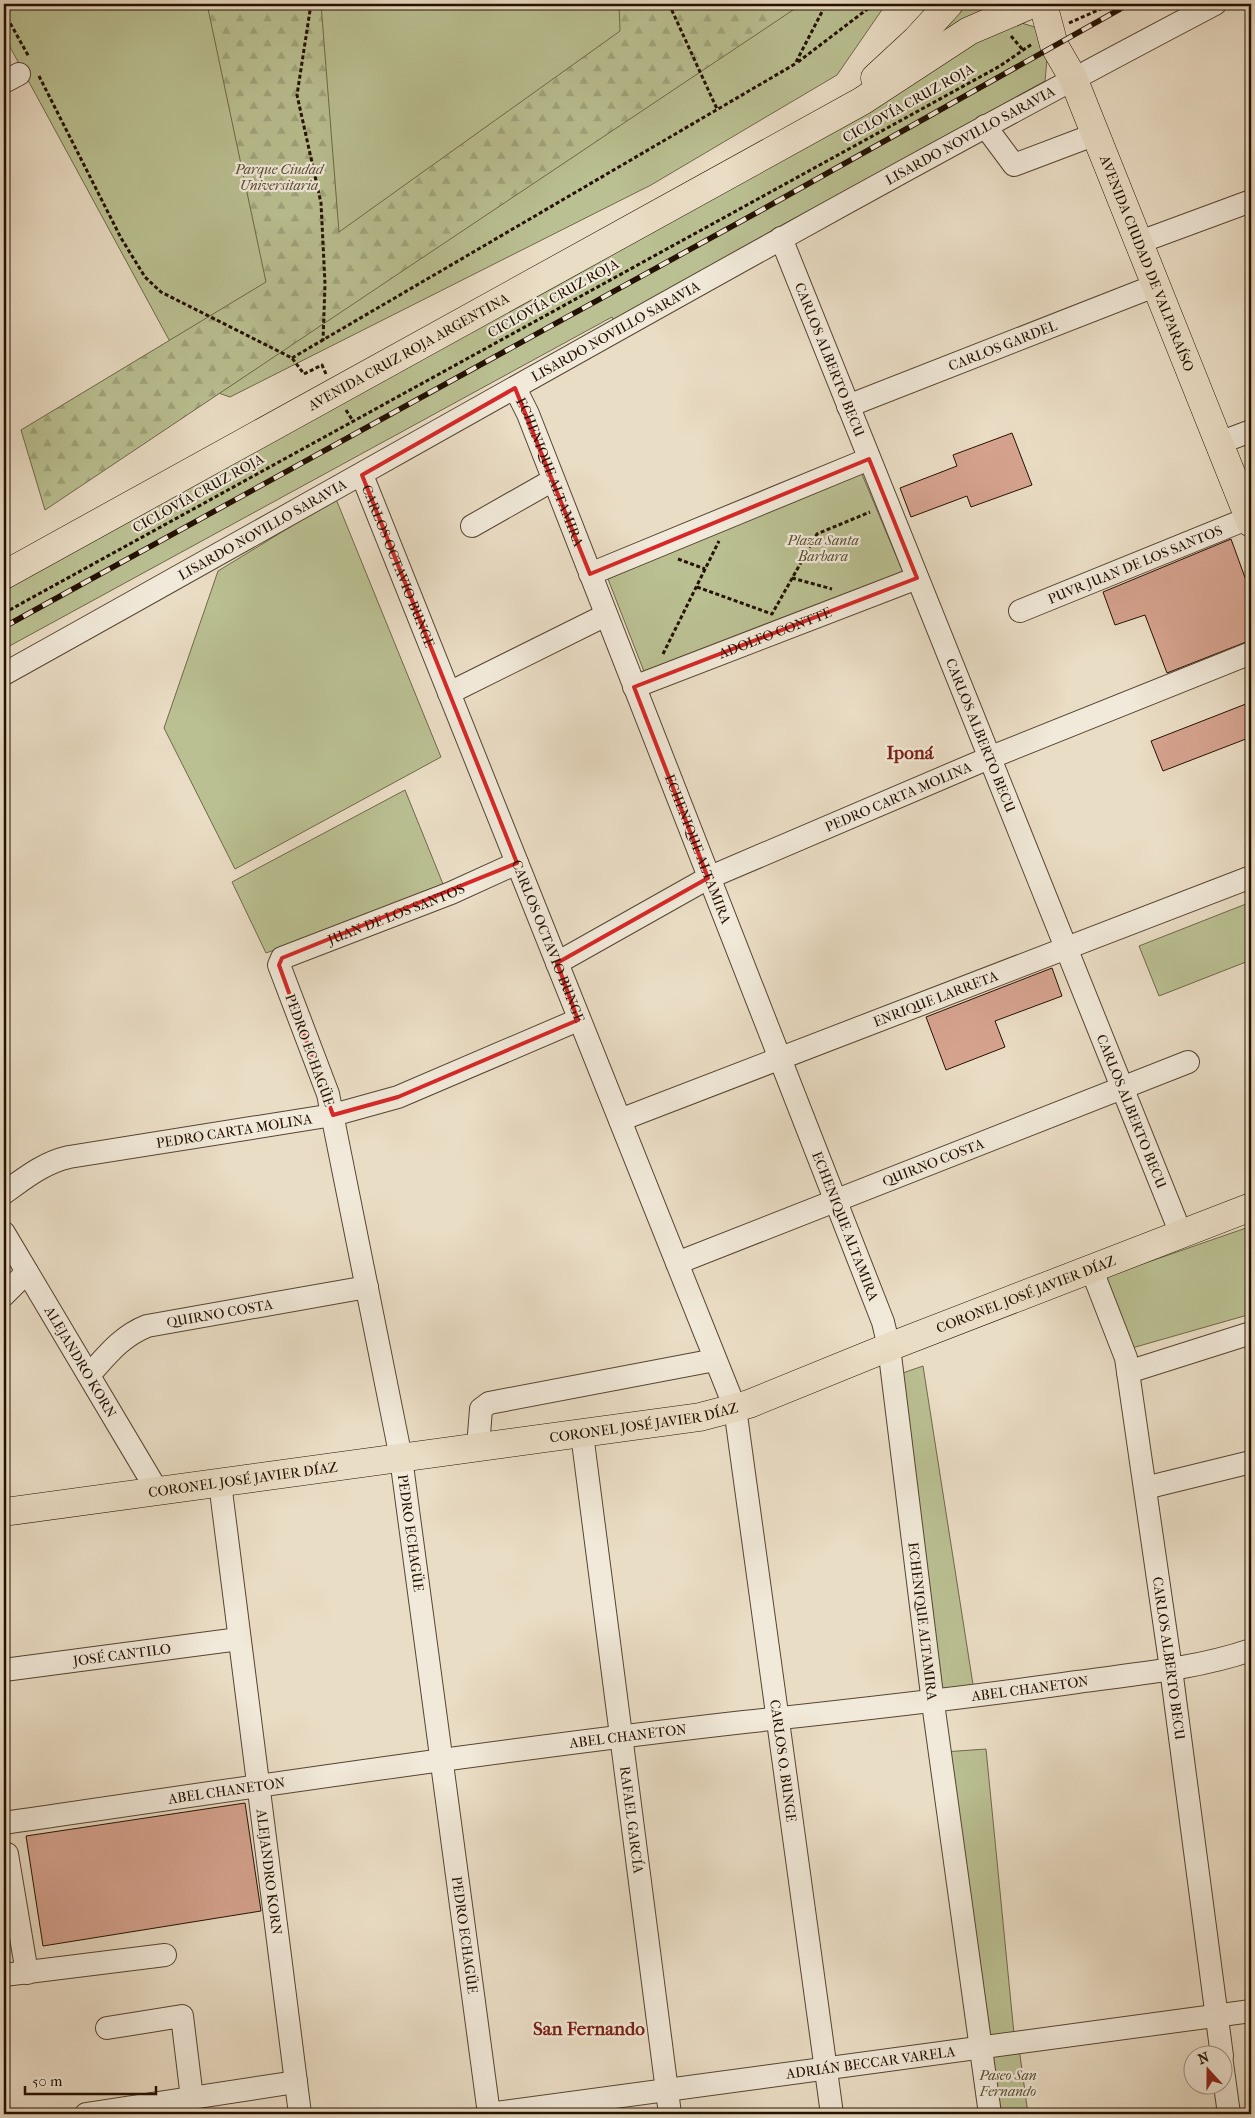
<svg xmlns="http://www.w3.org/2000/svg" width="1255" height="2118" viewBox="0 0 1255 2118" font-family="'IM FELL French Canon',serif">
<style>
.green{fill:#bac092;stroke:#6f6849}
.forest{fill:url(#forest-firs);stroke:#6f6849}
.building{fill:#d6a38f;stroke:#241100}
.lines{fill:none;stroke-linecap:round;stroke-linejoin:round}
.minor-casing{stroke:#564431;stroke-width:24}
.major-casing{stroke:#241100;stroke-width:29}
.path{stroke:#241100;stroke-width:3;stroke-dasharray:4 2.5;stroke-linecap:butt}
.minor{stroke:#f1e9d9;stroke-width:22}
.major{stroke:#eaddc5;stroke-width:28}
.rail-casing{stroke:#241100;stroke-width:5.5}
.rail{stroke:#f1e9d9;stroke-width:4;stroke-dasharray:11;stroke-linecap:butt}
.marked{fill:none;stroke:#d62828;stroke-width:4;stroke-linejoin:round}
.labels{text-anchor:middle;stroke-width:4.5;stroke-linejoin:round;paint-order:stroke}
.street-label{font-size:14px;fill:#241100;stroke:#f1e9d9}
.park-label{font-size:14px;font-style:italic;fill:#584e33;stroke:#f1e9d9}
.district-label{font-size:19px;font-weight:bold;fill:#7a1f14;stroke:#f1e9d9}
</style>
<defs>
<pattern id="forest-firs" width="22" height="20" patternUnits="userSpaceOnUse" patternTransform="scale(1.25)"><rect width="22" height="20" fill="#bac092"/><path d="M5 1l3.5 6h-7zM16 11l3.5 6h-7z" fill="#a0a47c"/></pattern>
</defs>
<rect width="100%" height="100%" fill="#eaddc5"/>
<filter id="stains"><feTurbulence type="fractalNoise" baseFrequency=".004" numOctaves="4"/><feColorMatrix values="0 0 0 0 .2 0 0 0 0 .09 0 0 0 0 .02 0 0 0 .5 -.17"/></filter>
<radialGradient id="worn" r=".72"><stop offset=".6" stop-color="#630" stop-opacity="0"/><stop offset="1" stop-color="#630" stop-opacity=".3"/></radialGradient>
<path class="green" d="M4,4H886L837,75L651,185L230,397L193,384L4,36Z
M958,4H1010L943,36L927,38Z
M1011,20L1035,27L1047,59L1045,81L764,235L767,240L615,323L612,317L4,649V589Z
M861,472L905,577L645,674L608,579Z
M336,499L441,757L235,869L164,728L218,571Z
M405,790L445,889L266,953L232,882Z
M1251,902V960L1159,996L1139,946Z
M1246,1228L1251,1240V1314L1132,1348L1105,1277Z
M923,1366L974,1691L940,1692L897,1375Z
M986,1749L1014,2034L988,2039L944,1752Z
M1019,2048L1028,2114H996L987,2052Z"/>
<path class="forest" d="M207,4H321L339,232L620,31L619,4H802L45,510L21,430L266,282Z"/>
<path class="building" d="M1012,433L1032,485L971,507L967,496L911,517L900,488L957,466L953,455Z
M1231,539L1251,594V640L1167,673L1145,615L1115,625L1103,592Z
M1251,702V737L1163,771L1151,741Z
M1052,968L1062,996L995,1021L1005,1047L946,1070L926,1017Z
M245,1803L261,1911L43,1946L26,1836Z"/>
<g class="lines">
<defs>
<g id="minor">
<path d="M4,82L19,74"/>
<path d="M985,126L1014,165L1096,134"/>
<path id="s1" d="M781,238L1181,1234"/>
<path d="M1140,242L1251,201"/>
<path id="s2" d="M515,388L528,414L883,1322L889,1347L933,1703L990,2114"/>
<path id="s3" d="M848,406L1157,285"/>
<path d="M1219,443L1251,431"/>
<path id="s4" d="M362,475L735,1408L832,2114"/>
<path d="M472,526L553,480"/>
<path d="M590,574L869,459"/>
<path id="s5" d="M1020,611L1249,518"/>
<path id="s6" d="M4,674C407,450 806,219 1215,4"/>
<path id="s7" d="M634,687L917,578"/>
<path d="M449,693L606,615"/>
<path id="s8" d="M557,963L708,878L989,758L1251,653"/>
<path id="s9" d="M620,1120L1251,877"/>
<path id="s10" d="M4,1193C25,1178 43,1163 69,1157L333,1115L398,1097L578,1020"/>
<path id="s11" d="M4,1233L158,1492"/>
<path id="s12" d="M677,1263L1188,1062"/>
<path id="s13" d="M1091,1268L1126,1358L1128,1372L1171,1669L1222,2056"/>
<path d="M4,1295L27,1272"/>
<path d="M1128,1372L1251,1333"/>
<path id="s14" d="M90,1374C108,1354 122,1336 147,1326L367,1287"/>
<path id="s15" d="M582,1434L670,2114"/>
<path d="M478,1447L481,1409L489,1403L715,1360"/>
<path id="s16" d="M220,1483L300,2114"/>
<path d="M1145,1488L1251,1462"/>
<path id="s17" d="M4,1670L239,1639"/>
<path id="s18" d="M4,1823C250,1787 497,1750 744,1722C855,1710 966,1698 1077,1682C1135,1674 1195,1669 1251,1650"/>
<path d="M7,1854L27,1973"/>
<path d="M4,1975L165,1955"/>
<path d="M107,2028L182,2016L192,2098"/>
<path d="M1222,2063L1229,2114"/>
<path d="M86,2114L296,2082"/>
<path id="s19" d="M489,2114L401,1458L328,1094L279,965L282,958L451,893L517,863"/>
<path id="s20" d="M489,2114L1251,2011"/>
</g>
<g id="major">
<path id="s21" d="M1043,4L1054,45L1073,78L1251,523"/>
<path d="M875,78L916,40L949,4"/>
<path id="s22" d="M4,575L862,101L969,31L1032,4"/>
<path id="s23" d="M4,1512L700,1417L749,1404L889,1347L1251,1207"/>
</g>
</defs>
<use href="#minor" class="minor-casing"/>
<use href="#major" class="major-casing"/>
<path class="path" d="M311,4L297,95L321,203L325,284L323,341
M669,4L717,109
M4,12L29,57
M1069,23L1112,4
M1011,36L1023,50
M798,62L874,4
M39,76L121,238L145,277L161,292L292,358L304,374L322,365L326,374
M292,358L795,64L826,4
M346,410L353,421
M678,559L705,569
M792,578L832,589
M697,587L772,614L817,534L870,512
M4,613L1000,66L1032,44
M663,654L719,541"/>
<use href="#minor" class="minor"/>
<use href="#major" class="major"/>
<defs>
<path id="rail" d="M4,627L758,212L1129,4"/>
</defs>
<use href="#rail" class="rail-casing"/>
<use href="#rail" class="rail"/>
</g>
<path class="marked" d="M515,388L590,574L869,459L917,578L634,687L708,878L557,963L578,1020L398,1097L333,1115L279,965L282,958L517,863L362,475Z"/>
<g class="labels">
<g class="street-label">
<text transform="translate(908 103) rotate(-29)" y="5">CICLOVÍA CRUZ ROJA</text>
<text dy="5" stroke="none"><textPath href="#s6" startOffset="1106">LISARDO NOVILLO SARAVIA</textPath></text>
<text dy="5" stroke="none"><textPath href="#s21" startOffset="280">AVENIDA CIUDAD DE VALPARAÍSO</textPath></text>
<text transform="translate(553 298) rotate(-29)" y="5">CICLOVÍA CRUZ ROJA</text>
<text dy="5" stroke="none"><textPath href="#s6" startOffset="701">LISARDO NOVILLO SARAVIA</textPath></text>
<text dy="5" stroke="none"><textPath href="#s3" startOffset="166">CARLOS GARDEL</textPath></text>
<text dy="5" stroke="none"><textPath href="#s22" startOffset="462">AVENIDA CRUZ ROJA ARGENTINA</textPath></text>
<text dy="5" stroke="none"><textPath href="#s1" startOffset="131">CARLOS ALBERTO BECU</textPath></text>
<text dy="5" stroke="none"><textPath href="#s2" startOffset="91">ECHENIQUE ALTAMIRA</textPath></text>
<text transform="translate(198 493) rotate(-29)" y="5">CICLOVÍA CRUZ ROJA</text>
<text dy="5" stroke="none"><textPath href="#s6" startOffset="296">LISARDO NOVILLO SARAVIA</textPath></text>
<text dy="5" stroke="none"><textPath href="#s4" startOffset="98">CARLOS OCTAVIO BUNGE</textPath></text>
<text dy="5" stroke="none"><textPath href="#s5" startOffset="124">PUVR JUAN DE LOS SANTOS</textPath></text>
<text dy="5" stroke="none"><textPath href="#s7" startOffset="151">ADOLFO CONTTE</textPath></text>
<text dy="5" stroke="none"><textPath href="#s1" startOffset="536">CARLOS ALBERTO BECU</textPath></text>
<text dy="5" stroke="none"><textPath href="#s8" startOffset="380">PEDRO CARTA MOLINA</textPath></text>
<text dy="5" stroke="none"><textPath href="#s2" startOffset="496">ECHENIQUE ALTAMIRA</textPath></text>
<text dy="5" stroke="none"><textPath href="#s19" startOffset="1301">JUAN DE LOS SANTOS</textPath></text>
<text dy="5" stroke="none"><textPath href="#s4" startOffset="502">CARLOS OCTAVIO BUNGE</textPath></text>
<text dy="5" stroke="none"><textPath href="#s9" startOffset="338">ENRIQUE LARRETA</textPath></text>
<text transform="translate(310 1050) rotate(70)" y="5">PEDRO ECHAGÜE</text>
<text dy="5" stroke="none"><textPath href="#s1" startOffset="941">CARLOS ALBERTO BECU</textPath></text>
<text dy="5" stroke="none"><textPath href="#s10" startOffset="242">PEDRO CARTA MOLINA</textPath></text>
<text dy="5" stroke="none"><textPath href="#s12" startOffset="275">QUIRNO COSTA</textPath></text>
<text dy="5" stroke="none"><textPath href="#s2" startOffset="901">ECHENIQUE ALTAMIRA</textPath></text>
<text dy="5" stroke="none"><textPath href="#s23" startOffset="1051">CORONEL JOSÉ JAVIER DÍAZ</textPath></text>
<text dy="5" stroke="none"><textPath href="#s14" startOffset="149">QUIRNO COSTA</textPath></text>
<text dy="5" stroke="none"><textPath href="#s11" startOffset="150">ALEJANDRO KORN</textPath></text>
<text dy="5" stroke="none"><textPath href="#s23" startOffset="646">CORONEL JOSÉ JAVIER DÍAZ</textPath></text>
<text dy="5" stroke="none"><textPath href="#s23" startOffset="241">CORONEL JOSÉ JAVIER DÍAZ</textPath></text>
<text transform="translate(411 1533) rotate(82)" y="5">PEDRO ECHAGÜE</text>
<text dy="5" stroke="none"><textPath href="#s2" startOffset="1306">ECHENIQUE ALTAMIRA</textPath></text>
<text dy="5" stroke="none"><textPath href="#s17" startOffset="119">JOSÉ CANTILO</textPath></text>
<text dy="5" stroke="none"><textPath href="#s13" startOffset="400">CARLOS ALBERTO BECU</textPath></text>
<text dy="5" stroke="none"><textPath href="#s18" startOffset="1035">ABEL CHANETON</textPath></text>
<text dy="5" stroke="none"><textPath href="#s18" startOffset="630">ABEL CHANETON</textPath></text>
<text dy="5" stroke="none"><textPath href="#s4" startOffset="1361">CARLOS O. BUNGE</textPath></text>
<text dy="5" stroke="none"><textPath href="#s18" startOffset="225">ABEL CHANETON</textPath></text>
<text dy="5" stroke="none"><textPath href="#s15" startOffset="389">RAFAEL GARCÍA</textPath></text>
<text dy="5" stroke="none"><textPath href="#s16" startOffset="392">ALEJANDRO KORN</textPath></text>
<text transform="translate(465 1935) rotate(82)" y="5">PEDRO ECHAGÜE</text>
<text dy="5" stroke="none"><textPath href="#s20" startOffset="385">ADRIÁN BECCAR VARELA</textPath></text>
</g>
<g class="park-label">
<text x="279" y="174">Parque Ciudad<tspan x="279" dy="16">Universitaria</tspan></text>
<text x="823" y="545">Plaza Santa<tspan x="823" dy="16">Barbara</tspan></text>
<text x="1008" y="2080">Paseo San<tspan x="1008" dy="16">Fernando</tspan></text>
</g>
<g class="district-label">
<text x="910" y="759">Iponá</text>
<text x="589" y="2035">San Fernando</text>
</g>
</g>
<rect width="1255" height="2118" fill="none" stroke="#eaddc5" stroke-width="20"/>
<rect x="5" y="5" width="1245" height="2108" fill="none" stroke="#241100" stroke-width="2.5"/>
<rect x="10" y="10" width="1235" height="2098" fill="none" stroke="#241100"/>
<g transform="translate(1208 2070) rotate(339)"><circle r="24" fill="#f1e9d9" stroke="#9f9382"/>
<path d="M0-4L9 19L0 12L-9 19Z" fill="#8f2418"/>
<text y="-8" font-size="14" font-weight="bold" text-anchor="middle" fill="#241100">N</text>
</g>
<path d="M25 2086v8h131v-8" fill="none" stroke="#241100" stroke-width="2.5"/>
<text x="32" y="2086" font-size="15" fill="#241100" stroke="#f1e9d9" stroke-width="4" paint-order="stroke">50 m</text>
<rect width="100%" height="100%" filter="url(#stains)"/>
<rect width="100%" height="100%" fill="url(#worn)"/>
</svg>
